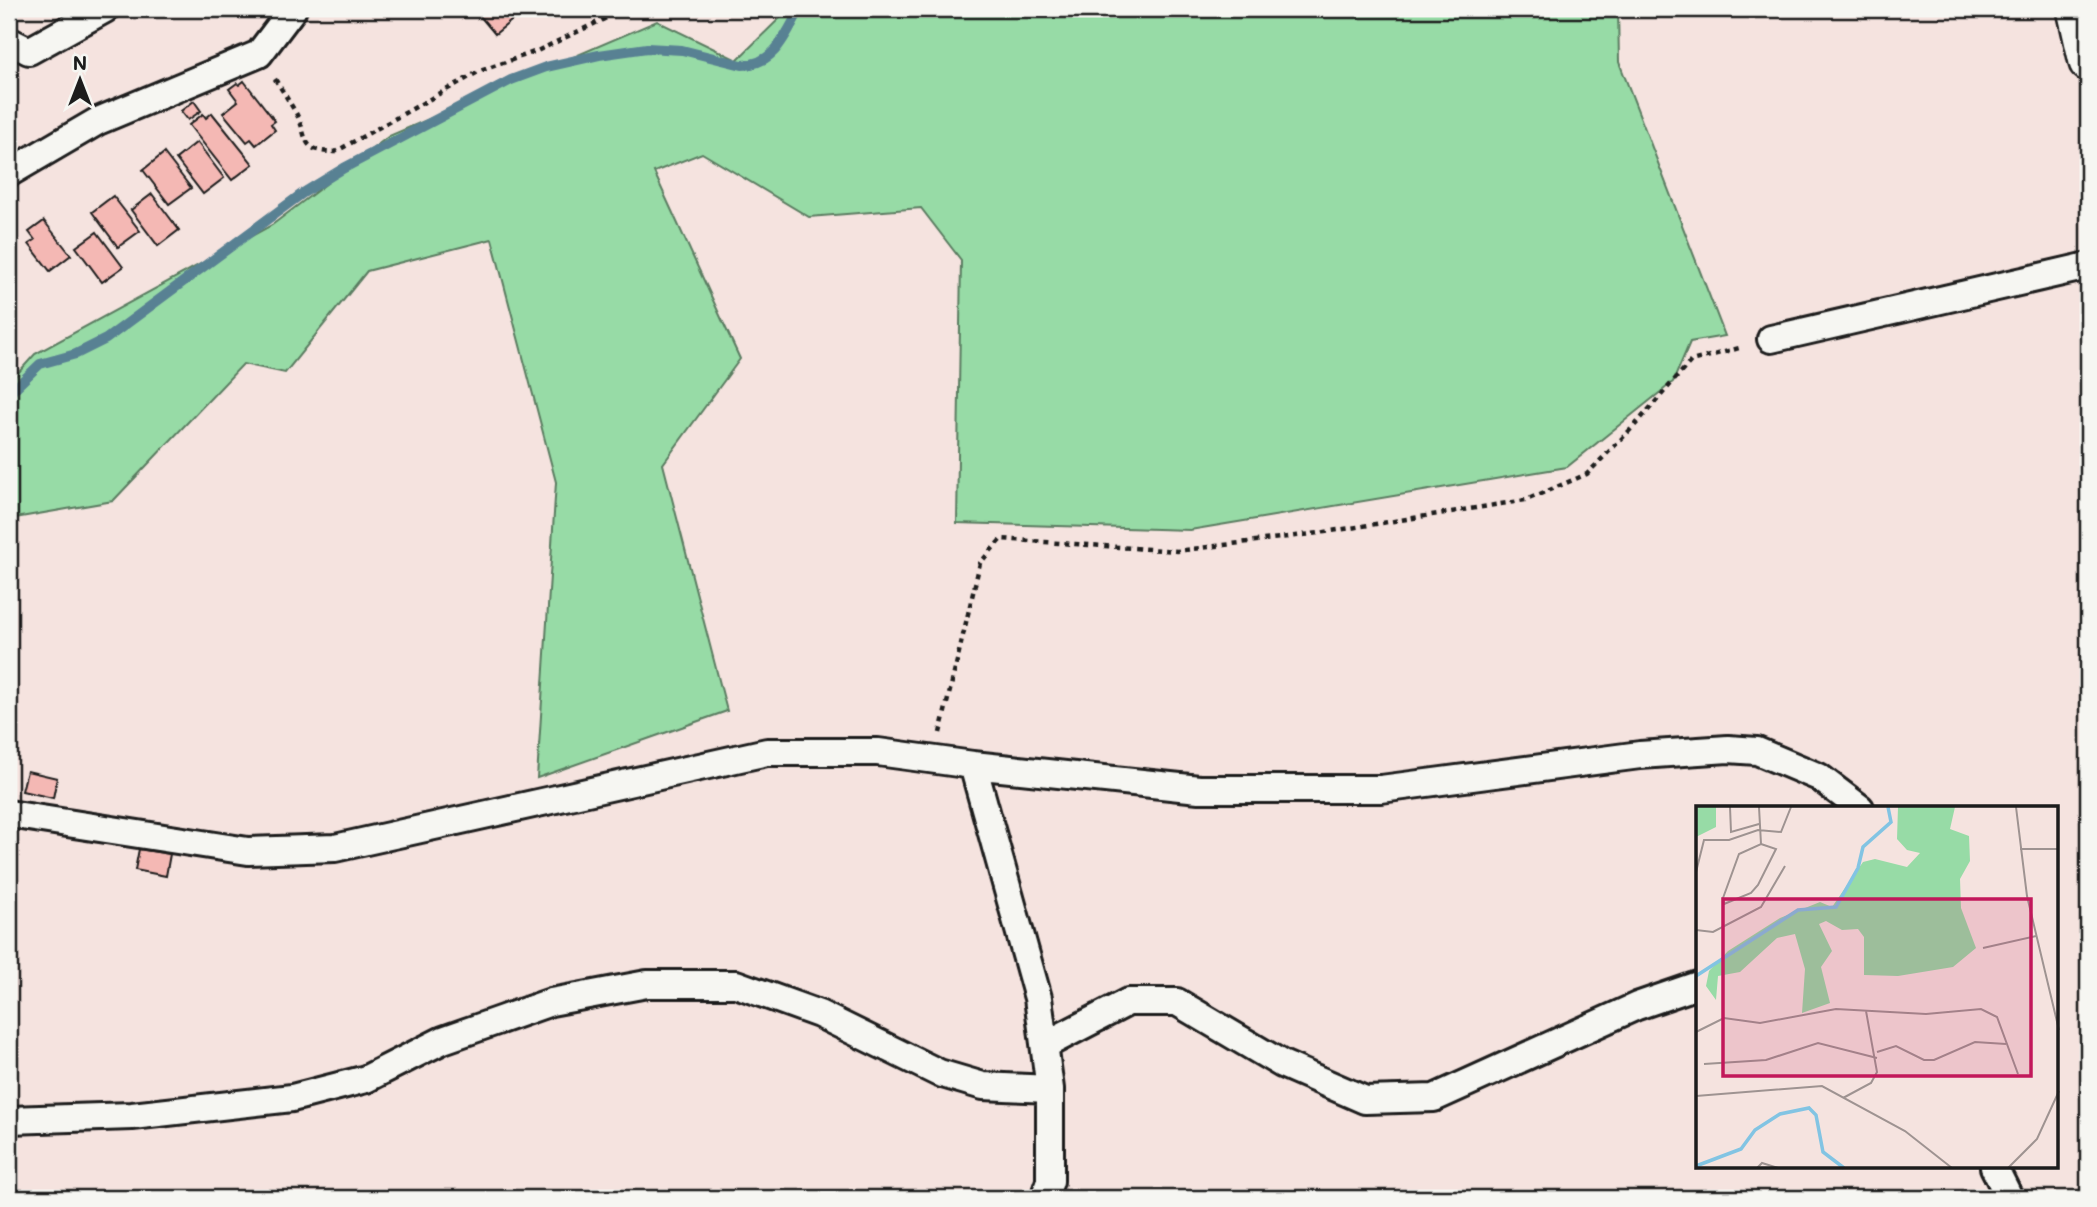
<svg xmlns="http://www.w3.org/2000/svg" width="2097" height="1207" viewBox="0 0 2097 1207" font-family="Mali,sans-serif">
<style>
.green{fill:#97dba6;stroke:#5a7c61;stroke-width:2}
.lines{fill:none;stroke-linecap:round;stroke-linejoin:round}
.stream{stroke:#598193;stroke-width:10}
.building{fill:#f4b8b4;stroke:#1c1c1c;stroke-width:2}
.street-casing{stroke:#1c1c1c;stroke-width:32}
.secondary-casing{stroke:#1c1c1c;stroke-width:42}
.path{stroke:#1c1c1c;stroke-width:4.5;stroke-dasharray:5 5;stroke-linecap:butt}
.street{stroke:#f6f6f2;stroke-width:26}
.secondary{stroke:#f6f6f2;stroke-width:37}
.inset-river{fill:none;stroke:#82c4e3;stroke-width:3.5}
.inset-road{fill:none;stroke:#9e9391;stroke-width:2}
.view{fill:#c2185b;fill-opacity:0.15;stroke:#c2185b;stroke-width:3.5}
.inset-edge{fill:none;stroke:#1c1c1c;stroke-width:3.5}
</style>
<rect width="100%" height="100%" fill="#f5e3df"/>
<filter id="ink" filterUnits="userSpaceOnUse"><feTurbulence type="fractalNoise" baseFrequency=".0143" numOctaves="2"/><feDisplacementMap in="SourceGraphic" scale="14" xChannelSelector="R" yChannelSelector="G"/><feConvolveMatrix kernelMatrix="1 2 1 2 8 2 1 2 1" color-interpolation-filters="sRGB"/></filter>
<g filter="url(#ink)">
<path class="green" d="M789,9H1618L1619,62L1725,336L1690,342L1673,382L1567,467L1190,530L957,523L961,260L921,208L809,217L702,153L654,172L740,359L663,464L727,711L537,778L556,482L492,239L367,271L285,373L243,364L113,501L9,519V383L35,354L272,225L389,136L657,21L737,60Z"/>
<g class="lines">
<path class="stream" d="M9,394L40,364L76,354L106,339L303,193L344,168L511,80L546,67L599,55L647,48L682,50L742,65C775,65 786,34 800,9"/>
</g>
<path class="building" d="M474,9H526L495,34Z
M244,81L275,121L271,124L275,130L256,145L251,139L247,142L223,113L238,101L229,89L237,83L239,85Z
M194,101L201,111L188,120L181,111Z
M212,113L253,164L232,180L189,125L203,114L206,118Z
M197,142L224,178L203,194L176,159Z
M164,153L191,188L169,204L143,170Z
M152,194L179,230L158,246L131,210Z
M113,196L140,231L118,247L92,212Z
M44,221L71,255L50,271L29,244L35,240L29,232Z
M97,232L123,267L102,282L76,247Z
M27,771L57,778L53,798L22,791Z
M139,849L170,854L166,876L135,870Z"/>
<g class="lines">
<defs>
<path id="street" d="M9,41L29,51L105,9
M9,173L98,121L259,54L293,9
M1771,339L2088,266
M973,765L1038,998L1050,1089V1181L1044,1198
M9,814L248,851L335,848L767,752H878L973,765L1199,789H1381L1640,755L1728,749L1757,751L1819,777L1860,808
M1045,1045L1128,1002H1177L1282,1064L1365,1100L1434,1098L1637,1006L1698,985
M9,1120L132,1116L292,1098L366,1079L443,1040L551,1002L647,984H736L819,1014L939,1073L983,1086L1050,1089
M1994,1167L2007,1193"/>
<path id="secondary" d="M2076,9L2088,62"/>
</defs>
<use href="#street" class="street-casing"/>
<use href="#secondary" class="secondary-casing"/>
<path class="path" d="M275,79C282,90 289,101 296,113C309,136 298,152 335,152L480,71L537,51L617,13L620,9
M940,733L980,563L1001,539L1177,551L1319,533L1526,500L1587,474L1636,424L1691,361L1743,347"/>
<use href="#street" class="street"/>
<use href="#secondary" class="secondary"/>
</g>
</g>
<g transform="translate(1696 806)">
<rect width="362" height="362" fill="#f5e3df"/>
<path d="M0,1H20V21L0,31ZM202,1H259L254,23L273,30L274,55L264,73L265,102L280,142L257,161L202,170L168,169V131L162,123L146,124L130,115L123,118L136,145L125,161L134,197L106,207L109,163L99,128L81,132L44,166L22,170L20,194L10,180L13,165L32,145L84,112L124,96L136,101L167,56L179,53L211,61L224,47L211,44L201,33Z" fill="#97dba6"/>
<path class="inset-river" d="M0,170L102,104L140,101L162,62L167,41L195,16L192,1M0,360L45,343L59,324L84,308L113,302L120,309L127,346L148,362"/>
<path class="inset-road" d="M34,1L35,26L63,18M63,1L65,38M320,1L331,90L363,224M65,38L80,43L62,79L55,87L28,98L27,92L43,48ZM324,43H363M0,66L8,34H33L62,24L85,26L95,1M0,124L17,126L65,101L89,60M287,142L340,130M0,226L28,212L64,217L140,203L230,208L285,203L301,211L322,268M181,246L200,240L228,254H238L279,236L310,238M8,258L70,254L122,237L181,252M0,290L126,280L209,325L256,362M147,292L175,277L181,266L170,205M61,362L66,357L82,362M312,362L341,333L363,285"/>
<path class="view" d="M27,93H335V270H27Z"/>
<rect width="362" height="362" class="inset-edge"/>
</g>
<rect width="2097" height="1207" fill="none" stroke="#f6f6f2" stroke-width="35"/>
<rect x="18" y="18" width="2062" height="1172" fill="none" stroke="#1c1c1c" stroke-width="2.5" filter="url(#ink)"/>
<g transform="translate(80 80)" stroke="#f6f6f2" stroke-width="5" paint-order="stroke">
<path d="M0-5L12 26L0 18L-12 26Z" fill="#1c1c1c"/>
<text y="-10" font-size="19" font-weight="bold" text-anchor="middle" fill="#1c1c1c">N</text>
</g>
</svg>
